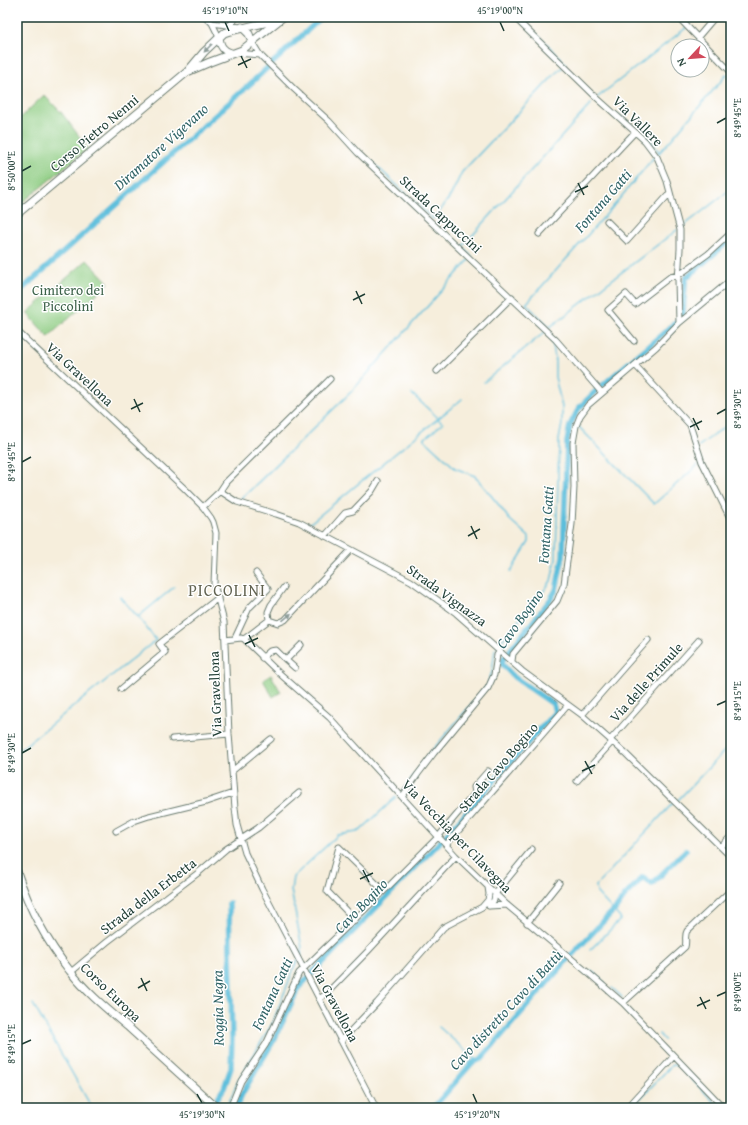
<svg xmlns="http://www.w3.org/2000/svg" width="748" height="1125" viewBox="0 0 748 1125" font-family="'Gentium Book Plus',serif">
<style>
.green{fill:#8ecc82;stroke:#56845b}
.lines{fill:none;stroke-linecap:round;stroke-linejoin:round}
.stream{stroke:#5cbedb;stroke-width:1.5}
.canal{stroke:#5cbedb;stroke-width:5.5}
.street-casing{stroke:#6a7b6f;stroke-width:7}
.secondary-casing{stroke:#6a7b6f;stroke-width:9}
.street{stroke:#fff;stroke-width:5}
.secondary{stroke:#fff;stroke-width:7}
.oneway{fill:#8f9e9a}
.ticks{fill:none;stroke:#1f3d34;stroke-width:1.5}
.labels{text-anchor:middle;stroke-width:3;stroke-linejoin:round;paint-order:stroke}
.street-label{font-size:14px;fill:#1f3d34;stroke:#fff}
.park-label{font-size:14px;fill:#3b6148;stroke:#fff}
.water-label{font-size:15px;font-style:italic;fill:#316466;stroke:#fff}
.quarter-label{font-size:16px;letter-spacing:1px;fill:#636452;stroke:#fff}
.neatline{fill:none;stroke:#1f3d34;stroke-width:1.5}
.ticks-label{font-size:10px;text-anchor:middle;fill:#1f3d34}
</style>
<rect width="100%" height="100%" fill="#fff"/>
<filter id="ink" filterUnits="userSpaceOnUse"><feTurbulence type="fractalNoise" baseFrequency=".025" numOctaves="2"/><feDisplacementMap in="SourceGraphic" scale="8" xChannelSelector="R" yChannelSelector="G"/><feConvolveMatrix kernelMatrix="1 2 1 2 8 2 1 2 1" color-interpolation-filters="sRGB"/></filter>
<filter id="wash" filterUnits="userSpaceOnUse"><feTurbulence type="fractalNoise" baseFrequency=".012" numOctaves="4" result="noise"/><feDisplacementMap in="SourceGraphic" scale="16" xChannelSelector="R" yChannelSelector="G"/><feGaussianBlur stdDeviation="0.9" result="paint"/><feColorMatrix in="noise" values="0 0 0 0 0 0 0 0 0 0 0 0 0 0 0 0 0 1.4 0 .05"/><feComposite in="paint" operator="in"/></filter>
<g filter="url(#wash)">
<rect width="100%" height="100%" fill="#f6eedc"/>
<path class="green" d="M44,95L61,112L88,148L17,207V121Z
M87,260L109,283L48,337L27,313Z
M271,675L281,692L273,697L263,680Z"/>
<g class="lines">
<path class="stream" d="M202,17L210,25
M520,20L546,43L566,64
M598,97L686,28
M618,114L651,141L659,152
M658,154L669,142L727,74
M654,157L611,209L526,304L550,327L677,230
M370,160L432,218H435L451,195L462,172L558,71L563,67
M681,228L731,189
M472,256L462,247L591,104
M484,382L545,332
M412,394L437,417
M439,420L443,423L424,439L455,468L475,476L498,504L509,519L529,537V542L511,571
M579,427L654,504L698,465
M699,447V446L731,422
M240,500L352,391L469,260
M309,524L462,399
M120,597L138,617
M497,646L543,592L551,581L556,559L559,440L562,424V407L555,377V358L552,339
M488,682L492,672L495,649
M17,752L156,640L138,617L174,587
M402,792L429,754L487,686
M678,800L731,744
M590,950L621,919L597,893L596,886L673,803
M591,970L605,983
M612,988L622,997
M33,1004L92,1108
M439,1027L477,1061
M659,1034L664,1040
M17,1100V1108
M229,1102L238,1081L272,1024L296,963L301,956L302,948L291,890L293,877L338,835L357,832L361,830L396,797
M631,1108L672,1065L679,1066L720,1108"/>
<path class="canal" d="M17,294L250,84L322,17
M615,910L624,897L643,877L652,884L686,850
M211,1108L224,1088L231,1068L232,1039L229,903
M236,1108L242,1094L275,1038L299,987L439,843L555,712L553,704L514,677L502,664L503,659L550,600L556,590L563,556L567,442L570,425L579,408L597,390L681,318L683,314L685,283L686,278L731,239
M433,1108L472,1063L481,1059L568,959L613,911"/>
</g>
</g>
<g filter="url(#ink)">
<g class="lines">
<defs>
<path id="street" d="M206,17L212,23L219,37
M514,17L597,98L645,141L657,157L667,181L680,230V249L678,280L679,323
M678,17L731,72
M212,23L241,27
M229,26L237,17
M698,37L715,17
M252,42L260,55L294,89L329,121L358,153L556,340L602,393
M237,53L260,55
M607,221L627,241L670,193
M539,234L635,132
M17,331L185,489L203,507L211,518L213,522L216,533L214,584L224,622L229,734L235,808L237,825L245,853L262,889L376,1108
M634,341L608,310L626,294L635,304L670,277L679,275L708,254L731,233
M635,365L690,425L702,462L731,520
M437,371L512,297
M220,491L237,502L276,514L299,522L411,581L456,613L522,671L582,715L626,754L731,857
M203,507L220,491L226,482L330,379
M325,536L345,513L353,511L372,491L378,481
M269,620L268,612L271,605L284,587
M235,638L249,608L268,589L256,573
M244,639L269,620L278,623L285,620L351,550
M225,640L241,638L244,639L279,673L329,717L456,856L507,905L586,971L623,1003L724,1108
M262,658L270,651L276,650L286,660L301,645
M286,660L295,668
M512,661L513,654L557,601L564,584L572,524L574,487L573,443L576,426L580,416L588,405L656,347L679,323L731,280
M121,689L165,652L159,644L218,598
M582,715L648,640
M172,739L229,734
M610,740L699,640
M232,771L271,739
M577,781L612,742
M402,797L418,774L434,753L488,688L494,675L497,655L500,651
M116,831L134,821L149,816L206,802L233,793
M446,845L568,705
M721,847L731,836
M489,906L494,900L495,894L532,849
M489,906L507,905
M355,920L327,891L339,847L384,891
M527,923L559,883
M71,972L107,942L198,873L226,849L258,828L299,793
M319,999L326,994L368,951L456,856
M623,1003L685,947C687,941 684,936 687,931L731,890
M341,1041L377,1003L444,927L482,907L488,900L489,894L488,887
M230,1108L241,1081L266,1044L275,1025L299,973L384,891L438,837L475,793L474,787L488,771
M627,1108L674,1056"/>
<path id="secondary" d="M242,27L249,34L252,42
M219,37C220,46 223,51 231,53
M188,71L204,52L224,33L230,31L264,23L280,17
M17,214L187,72L210,62L242,50L283,17
M17,872C29,908 46,941 70,971C86,992 107,1009 127,1026C157,1053 187,1081 217,1108"/>
</defs>
<use href="#street" class="street-casing"/>
<use href="#secondary" class="secondary-casing"/>
<use href="#street" class="street"/>
<use href="#secondary" class="secondary"/>
</g>
<defs><path id="oneway-solid" d="M-6-.8H1V-3.2L6.5 0L1 3.2V.8H-6Z"/></defs>
<g class="oneway">
<use href="#oneway-solid" transform="translate(208 48) rotate(134)"/>
<use href="#oneway-solid" transform="translate(287 617) rotate(-40)"/>
</g>
</g>
<path class="ticks" d="M225,22L229,31M500,22L504,31M241,56L247,68M238,65L251,59M717,123L726,118M22,171L31,166M578,183L584,195M575,192L588,186M356,291L362,304M353,300L365,294M134,399L140,412M131,409L143,403M717,414L726,409M693,418L699,430M690,427L702,421M22,462L31,457M471,526L477,539M468,536L480,529M249,635L255,647M245,644L258,638M717,705L726,701M22,753L31,748M585,761L592,774M582,771L595,765M363,870L369,882M360,879L373,873M141,978L147,991M138,988L150,981M717,996L726,992M700,997L706,1009M697,1006L710,1000M22,1044L31,1040M197,1094L202,1103M473,1094L477,1103"/>
<g class="labels">
<g class="street-label">
<text transform="translate(638 121) rotate(45)" y="5">Via Vallere</text>
<text transform="translate(94 133) rotate(-40)" y="5">Corso Pietro Nenni</text>
<text transform="translate(441 214) rotate(43)" y="5">Strada Cappuccini</text>
<text transform="translate(80 374) rotate(43)" y="5">Via Gravellona</text>
<text transform="translate(447 595) rotate(36)" y="5">Strada Vignazza</text>
<text transform="translate(646 682) rotate(-48)" y="5">Via delle Primule</text>
<text transform="translate(215 694) rotate(-92)" y="5">Via Gravellona</text>
<text transform="translate(498 767) rotate(-49)" y="5">Strada Cavo Bogino</text>
<text transform="translate(457 836) rotate(46)" y="5">Via Vecchia per Cilavegna</text>
<text transform="translate(148 896) rotate(-37)" y="5">Strada della Erbetta</text>
<text transform="translate(111 992) rotate(44)" y="5">Corso Europa</text>
<text transform="translate(335 1003) rotate(62)" y="5">Via Gravellona</text>
</g>
<g class="park-label">
<text x="68" y="295">Cimitero dei<tspan x="68" dy="16">Piccolini</tspan></text>
</g>
<g class="water-label">
<text transform="translate(161 147) rotate(-42)" y="5">Diramatore Vigevano</text>
<text transform="translate(603 201) rotate(-49)" y="5">Fontana Gatti</text>
<text transform="translate(546 525) rotate(-86)" y="5">Fontana Gatti</text>
<text transform="translate(520 619) rotate(-54)" y="5">Cavo Bogino</text>
<text transform="translate(361 906) rotate(-46)" y="5">Cavo Bogino</text>
<text transform="translate(272 994) rotate(-65)" y="5">Fontana Gatti</text>
<text transform="translate(218 1008) rotate(-91)" y="5">Roggia Negra</text>
<text transform="translate(506 1010) rotate(-47)" y="5">Cavo distretto Cavo di Battù</text>
</g>
<g class="quarter-label">
<text x="227" y="596">PICCOLINI</text>
</g>
</g>
<rect width="748" height="1125" fill="none" stroke="#fff" stroke-width="44"/>
<g transform="translate(690 58) rotate(244)"><circle r="19" fill="#ffffff" stroke="#a5b1ae"/>
<path d="M0-3L7 15L0 10L-7 15Z" fill="#d1495b"/>
<text y="-6" font-size="11" font-weight="bold" text-anchor="middle" fill="#1f3d34">N</text>
</g>
<rect x="22" y="22" width="704" height="1081" class="neatline"/>
<g class="ticks-label">
<text x="225" y="14">45°19'10"N</text>
<text x="500" y="14">45°19'00"N</text>
<text transform="translate(737 118) rotate(-90)" y="4">8°49'45"E</text>
<text transform="translate(11 171) rotate(-90)" y="4">8°50'00"E</text>
<text transform="translate(737 409) rotate(-90)" y="4">8°49'30"E</text>
<text transform="translate(11 462) rotate(-90)" y="4">8°49'45"E</text>
<text transform="translate(737 701) rotate(-90)" y="4">8°49'15"E</text>
<text transform="translate(11 753) rotate(-90)" y="4">8°49'30"E</text>
<text transform="translate(737 992) rotate(-90)" y="4">8°49'00"E</text>
<text transform="translate(11 1044) rotate(-90)" y="4">8°49'15"E</text>
<text x="202" y="1118">45°19'30"N</text>
<text x="477" y="1118">45°19'20"N</text>
</g>
</svg>
